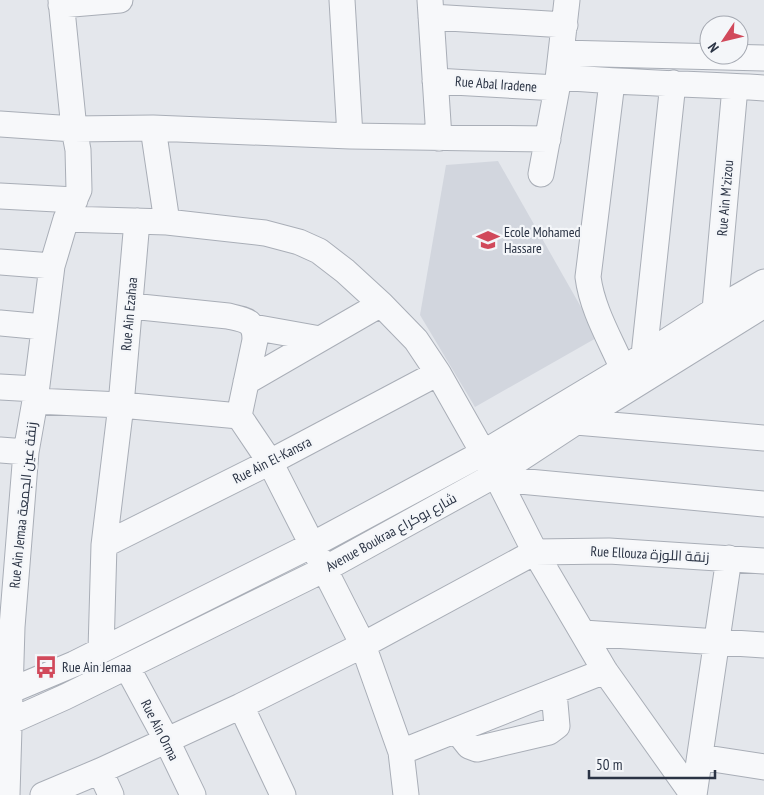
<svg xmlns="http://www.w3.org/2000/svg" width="764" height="795" viewBox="0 0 764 795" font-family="'PT Sans Narrow',Cairo,sans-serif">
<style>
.built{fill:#d2d6de}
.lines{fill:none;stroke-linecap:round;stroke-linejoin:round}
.minor-casing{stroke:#a9aeb7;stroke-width:27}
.minor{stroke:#f7f8fa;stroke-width:25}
.labels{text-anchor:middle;stroke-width:4.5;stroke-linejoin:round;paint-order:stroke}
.street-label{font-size:14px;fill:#2b3445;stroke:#f4f6f9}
.poi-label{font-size:14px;fill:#2b3445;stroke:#f4f6f9;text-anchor:start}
</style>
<rect width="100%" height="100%" fill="#e4e7ec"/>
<path class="built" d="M498,161L598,337L475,407L420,315L446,165Z"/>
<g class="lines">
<defs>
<path id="minor" d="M342,0L350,136
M430,0L439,138
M61,5L120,0
M431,17L565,25
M561,53L764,58
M559,77C627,83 696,84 764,88
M435,81L557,88
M612,82L588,277C592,309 610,339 623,369
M0,124L74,129L153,128L350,136L548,139
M153,128L167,222
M541,174L557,88L567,0
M0,196L75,200
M66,219L167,222L265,233L299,242L319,251L345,271L381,304L416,340L438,373L498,479L535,552L605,671L693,795
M0,262L52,266
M131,306L228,316C245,320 255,320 255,340L239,416
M715,310L735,87
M0,323L44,327
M253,327L320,339
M644,355L673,83
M246,382L381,304
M0,387L36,389
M35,401L121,405L239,416L270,462L363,645L401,752L406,795
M576,422L764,438
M0,450L26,452
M498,479L764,504
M104,545L270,462L438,373
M583,633L764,645
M101,650L104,545L121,405L137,221
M127,667L167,741L193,795
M0,695L74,664L312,545L483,453L623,369L715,310L764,282
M0,726L65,697L323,570L495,475L576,422L764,305
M457,731L469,746L477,749L549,732L557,726L554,692
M401,752L605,671
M700,757L764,767
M100,771L111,795
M7,795L12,627L26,452L35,401L52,266L66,219L79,190L78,150L74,129L61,0
M43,795L100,771L241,706
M283,795L241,706L363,645L535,552L609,551L764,561
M694,795L729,558"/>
</defs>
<use href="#minor" class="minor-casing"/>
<use href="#minor" class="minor"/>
</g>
<defs>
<symbol id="school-bare" viewBox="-9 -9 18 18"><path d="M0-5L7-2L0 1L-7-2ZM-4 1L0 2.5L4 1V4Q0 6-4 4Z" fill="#d1495b" stroke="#f4f6f9" stroke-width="2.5" paint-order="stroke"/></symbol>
<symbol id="bus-bare" viewBox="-9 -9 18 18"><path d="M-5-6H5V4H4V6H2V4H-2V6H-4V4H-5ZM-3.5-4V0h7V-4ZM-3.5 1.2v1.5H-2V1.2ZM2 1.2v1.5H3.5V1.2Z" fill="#d1495b" stroke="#f4f6f9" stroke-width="2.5" paint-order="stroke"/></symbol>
</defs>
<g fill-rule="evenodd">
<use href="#school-bare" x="472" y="224" width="32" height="32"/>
<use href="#bus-bare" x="30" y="651" width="32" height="32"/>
</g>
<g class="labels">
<g class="street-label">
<text transform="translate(496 84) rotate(4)" y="5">Rue Abal Iradene</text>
<text transform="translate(725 198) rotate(-85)" y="5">Rue Ain M'zizou</text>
<text transform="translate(129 314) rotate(-85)" y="5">Rue Ain Ezahaa</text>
<text transform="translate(272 460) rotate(-27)" y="5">Rue Ain El-Kansra</text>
<text transform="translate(23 505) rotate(-84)" y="5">Rue Ain Jemaa زنقة عين الجمعة</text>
<text transform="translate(391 532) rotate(-29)" y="5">Avenue Boukraa شارع بوكراع</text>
<text transform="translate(650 554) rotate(3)" y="5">Rue Ellouza زنقة اللوزة</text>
<text transform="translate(160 730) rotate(63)" y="5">Rue Ain Orma</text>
</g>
<g class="poi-label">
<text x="504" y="237">Ecole Mohamed<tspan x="504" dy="16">Hassare</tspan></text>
<text x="62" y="672">Rue Ain Jemaa</text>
</g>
</g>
<g transform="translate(724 40) rotate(235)"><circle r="24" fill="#f4f6f9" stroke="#a4a8b1"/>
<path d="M0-4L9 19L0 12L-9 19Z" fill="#d1495b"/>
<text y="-8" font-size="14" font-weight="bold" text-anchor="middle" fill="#2b3445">N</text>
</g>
<path d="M589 770v8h126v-8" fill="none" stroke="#2b3445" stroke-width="2.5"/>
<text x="596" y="770" font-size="15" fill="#2b3445" stroke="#f4f6f9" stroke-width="4" paint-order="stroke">50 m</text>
</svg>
